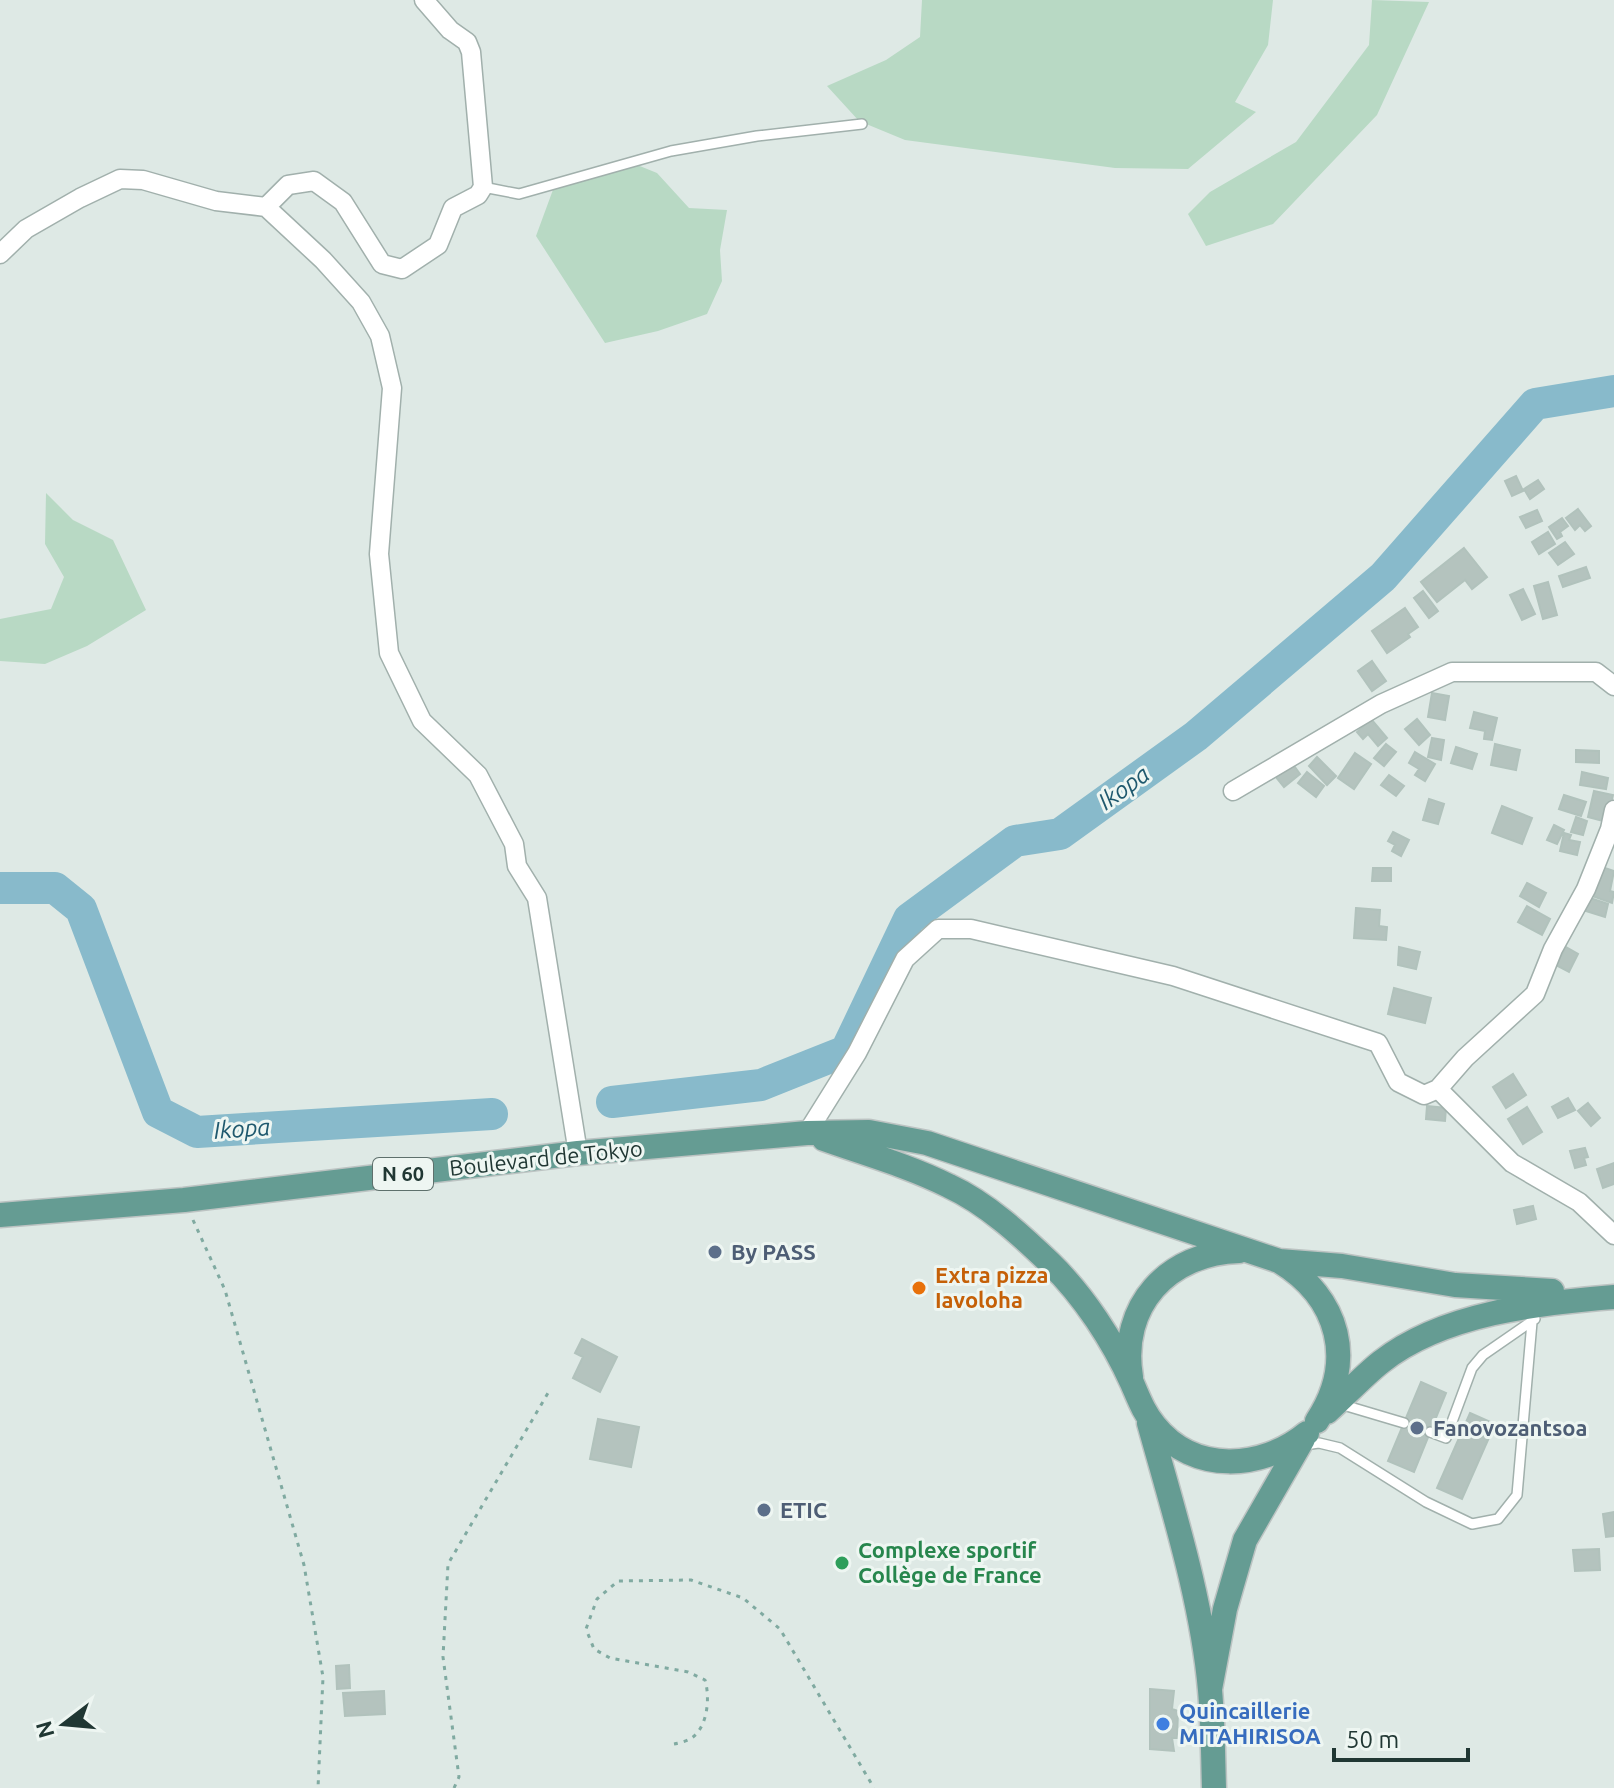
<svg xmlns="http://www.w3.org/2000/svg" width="1614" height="1788" viewBox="0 0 1614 1788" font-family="Ubuntu,sans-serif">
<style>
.green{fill:#b8d9c4}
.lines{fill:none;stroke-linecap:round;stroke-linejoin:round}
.river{stroke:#88bacb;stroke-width:32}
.building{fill:#b4c3be;stroke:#b1c2bc;stroke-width:2}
.service-casing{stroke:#a1b0ac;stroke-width:12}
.minor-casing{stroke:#a1b0ac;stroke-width:21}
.primary-casing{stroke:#bcc3c2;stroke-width:27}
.path{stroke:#80aaa1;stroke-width:3;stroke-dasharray:4 6;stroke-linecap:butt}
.service{stroke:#fff;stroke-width:9}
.minor{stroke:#fff;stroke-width:18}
.primary{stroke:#659c93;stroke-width:24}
.service-dot{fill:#5c6f8a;stroke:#eef6f2;stroke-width:3}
.food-dot{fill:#e8710a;stroke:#eef6f2;stroke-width:3}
.leisure-dot{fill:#2e9e5b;stroke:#eef6f2;stroke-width:3}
.shop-dot{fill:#3f7fe0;stroke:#eef6f2;stroke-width:3}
.labels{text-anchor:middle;stroke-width:6;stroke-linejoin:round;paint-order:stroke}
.shield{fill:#eef6f2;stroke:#5e706c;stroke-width:2}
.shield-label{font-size:20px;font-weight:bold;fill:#203733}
.street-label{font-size:22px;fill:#203733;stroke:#eef6f2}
.service-label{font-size:22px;font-weight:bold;fill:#4e5e75;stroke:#eef6f2;text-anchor:start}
.food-label{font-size:22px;font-weight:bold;fill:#c56008;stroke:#eef6f2;text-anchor:start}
.leisure-label{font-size:22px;font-weight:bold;fill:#27864d;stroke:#eef6f2;text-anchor:start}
.shop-label{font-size:22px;font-weight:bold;fill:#366cbe;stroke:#eef6f2;text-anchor:start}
.water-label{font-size:24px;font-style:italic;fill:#1f596e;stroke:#eef6f2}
</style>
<rect width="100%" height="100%" fill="#dee9e5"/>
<path class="green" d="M922,0H1273L1268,45L1235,102L1256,112L1188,169L1115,168L905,140L859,121L827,86L886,60L920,37Z
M1372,0L1429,2L1377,115L1273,224L1206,246L1188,214L1210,192L1296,142L1369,45Z
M625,160L657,173L689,208L727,210L720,250L722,281L707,314L658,331L605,343L536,236L554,187Z
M46,493L73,520L113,540L146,610L87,646L45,664L0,661V619L51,609L64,577L45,544Z"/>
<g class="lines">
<path class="river" d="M0,888H55L81,909L158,1112L197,1132L492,1114
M612,1102L761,1085L846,1051L909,919L1015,841L1060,834L1196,736L1383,577L1535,404L1614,391"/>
</g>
<path class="building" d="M1516,476L1523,491L1512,496L1505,481Z
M1538,480L1544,489L1530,499L1524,489Z
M1578,509L1591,526L1585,531L1580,525L1575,530L1566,518Z
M1537,510L1542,521L1526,528L1520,517Z
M1562,518L1568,526L1560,532L1562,536L1557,539L1549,527Z
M1548,532L1555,544L1539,554L1532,542Z
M1565,542L1574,554L1558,565L1549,553Z
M1464,548L1487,577L1472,589L1465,580L1437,602L1421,582Z
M1586,567L1590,578L1563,587L1559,576Z
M1548,582L1557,615L1543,619L1534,586Z
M1523,589L1535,614L1522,620L1510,595Z
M1423,591L1438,611L1429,618L1414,598Z
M1405,608L1418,627L1408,634L1410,637L1387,653L1372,631Z
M1372,661L1386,681L1372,691L1358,671Z
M1432,693L1449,696L1445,720L1428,717Z
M1474,712L1497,718L1492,740L1484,739L1485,731L1470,728Z
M1371,719L1387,738L1378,746L1368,734L1363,739L1357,732Z
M1417,719L1430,735L1419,745L1405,729Z
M1432,738L1444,740L1441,760L1428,757Z
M1386,744L1396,752L1384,766L1374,758Z
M1495,744L1520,750L1516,770L1491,765Z
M1456,747L1477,754L1472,769L1451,763Z
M1576,750L1599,751V763L1576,762Z
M1415,752L1435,764L1425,781L1415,775L1419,769L1409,763Z
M1355,753L1371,764L1354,789L1338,778Z
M1317,757L1336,776L1327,785L1309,766Z
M1292,763L1300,774L1284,787L1275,776Z
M1307,772L1324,786L1316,797L1298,783Z
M1582,772L1608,778L1606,789L1580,785Z
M1389,775L1404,786L1396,796L1381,785Z
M1594,791L1613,795L1607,822L1588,817Z
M1564,795L1586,802L1581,816L1559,809Z
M1429,799L1444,804L1438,824L1423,820Z
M1502,806L1532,818L1522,844L1492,833Z
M1576,817L1587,821L1583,835L1571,832Z
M1554,825L1564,830L1557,844L1547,840Z
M1393,832L1409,840L1401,856L1392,851L1395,845L1388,841Z
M1564,833L1571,835L1569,840L1580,842L1577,855L1560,851Z
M1599,866L1614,871L1610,891L1614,892L1612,903L1589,895Z
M1373,868H1391V881H1372Z
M1527,883L1546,893L1539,907L1520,896Z
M1587,897L1608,904L1605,917L1583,910Z
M1527,906L1550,919L1542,935L1518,922Z
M1356,908L1380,910L1379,926L1387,927L1386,940L1354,938Z
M1399,947L1420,952L1416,969L1398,965Z
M1566,947L1578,954L1569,972L1556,965Z
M1394,988L1431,998L1425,1023L1388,1014Z
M1513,1074L1526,1095L1506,1108L1493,1087Z
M1568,1098L1575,1110L1558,1118L1552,1107Z
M1588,1103L1600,1118L1591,1126L1578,1111Z
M1427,1106L1446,1108L1445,1121L1426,1119Z
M1527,1107L1542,1132L1523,1144L1508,1119Z
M1585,1148L1588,1157L1584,1158L1586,1165L1575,1168L1570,1151Z
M1614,1163V1184L1603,1188L1597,1169Z
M1533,1206L1536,1219L1517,1224L1514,1210Z
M582,1339L617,1357L600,1392L573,1378L583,1357L575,1353Z
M1421,1382L1446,1393L1414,1472L1388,1461Z
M1470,1413L1495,1424L1462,1499L1437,1488Z
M598,1419L639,1427L631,1467L590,1459Z
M1614,1512V1536L1606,1537L1603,1514Z
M1599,1549L1600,1570L1575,1571L1573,1550Z
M349,1665L350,1688L337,1689L336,1666Z
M1150,1689L1174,1691L1172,1709L1178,1711L1177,1738H1172L1174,1751L1150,1749Z
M384,1691L385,1714L345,1716L343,1693Z"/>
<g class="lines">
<defs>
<path id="service" d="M483,187L519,194L671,151L757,136L862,124
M1340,1404L1404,1423
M1430,1432L1446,1438L1472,1368L1483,1355L1535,1319
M1304,1445L1319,1443L1340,1448L1426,1502L1472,1524L1498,1519L1517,1495L1532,1322"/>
<path id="minor" d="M266,207L288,185L314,181L343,202L382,264L402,269L438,245L453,208L478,195L483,187L471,52L467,42L450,30L424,0
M0,254L26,229L80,198L120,179L143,180L216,201L266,207L323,260L361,302L380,336L392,388L379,554L389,653L422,721L478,775L514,844L517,866L537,898L578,1153
M1233,791L1381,704L1452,672H1596L1614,686
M1614,810L1610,829L1586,889L1553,949L1535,994L1465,1058L1438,1089L1512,1163L1579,1202L1614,1235
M807,1133L857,1053L905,959L938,929H971L1173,976L1378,1043L1398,1082L1424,1095L1438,1089"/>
<path id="primary" d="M824,1139C866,1154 909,1166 949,1186C986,1203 1021,1235 1050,1263C1084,1296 1113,1341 1132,1383C1139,1399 1144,1413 1155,1426C1194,1474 1262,1470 1307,1433
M0,1215L184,1200L578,1153L807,1133L869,1132L927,1143L1279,1261C1340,1298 1356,1362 1317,1421
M1279,1261L1342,1266L1455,1285L1552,1291
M1131,1377C1119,1306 1168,1253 1239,1251
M1327,1412C1345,1396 1362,1377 1381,1362C1443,1313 1539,1303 1614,1297
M1149,1423C1173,1510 1202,1600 1210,1690C1213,1723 1213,1756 1214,1788
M1210,1689L1225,1609L1245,1540L1303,1439"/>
</defs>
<use href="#service" class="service-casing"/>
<use href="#minor" class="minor-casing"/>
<use href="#primary" class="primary-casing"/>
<path class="path" d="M193,1220L225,1290L304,1565L323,1677L318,1788
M674,1744C680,1743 688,1741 693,1737C708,1725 710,1697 705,1680L688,1672L610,1658L594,1649L586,1629L597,1599L618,1581L691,1580L743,1598L780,1629L874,1788
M454,1788L459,1777L443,1657L448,1564L548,1393"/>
<use href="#service" class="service"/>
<use href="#minor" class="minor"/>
<use href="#primary" class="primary"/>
</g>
<g class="service-dot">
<circle cx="715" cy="1252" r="8"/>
<circle cx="1417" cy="1428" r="8"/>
<circle cx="764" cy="1510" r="8"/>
</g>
<circle class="food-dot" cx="919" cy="1288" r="8"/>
<circle class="leisure-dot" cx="842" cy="1563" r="8"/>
<circle class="shop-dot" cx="1163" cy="1724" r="8"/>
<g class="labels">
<rect class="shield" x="373" y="1158" width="60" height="32" rx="6"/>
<g class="shield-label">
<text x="403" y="1181">N 60</text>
</g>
<g class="street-label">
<text transform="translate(546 1158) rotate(-6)" y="8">Boulevard de Tokyo</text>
</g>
<g class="service-label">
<text x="731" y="1260">By PASS</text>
<text x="1433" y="1436">Fanovozantsoa</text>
<text x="780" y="1518">ETIC</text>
</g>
<g class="food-label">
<text x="935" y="1283">Extra pizza<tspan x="935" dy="25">Iavoloha</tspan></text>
</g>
<g class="leisure-label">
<text x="858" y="1558">Complexe sportif<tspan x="858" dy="25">Collège de France</tspan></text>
</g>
<g class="shop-label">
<text x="1179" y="1719">Quincaillerie<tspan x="1179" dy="25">MITAHIRISOA</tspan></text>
</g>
<g class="water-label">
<text transform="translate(1124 788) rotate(-36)" y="8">Ikopa</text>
<text transform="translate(242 1129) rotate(-4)" y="8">Ikopa</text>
</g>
</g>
<g transform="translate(64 1724) rotate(254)" stroke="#eef6f2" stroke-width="6" paint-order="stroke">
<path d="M0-6L14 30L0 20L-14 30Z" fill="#203733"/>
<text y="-12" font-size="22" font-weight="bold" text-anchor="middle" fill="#203733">N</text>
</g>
<path d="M1334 1748v12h134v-12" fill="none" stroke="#203733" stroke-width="4"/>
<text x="1346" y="1748" font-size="24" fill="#203733" stroke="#eef6f2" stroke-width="6" paint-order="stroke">50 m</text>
</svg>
